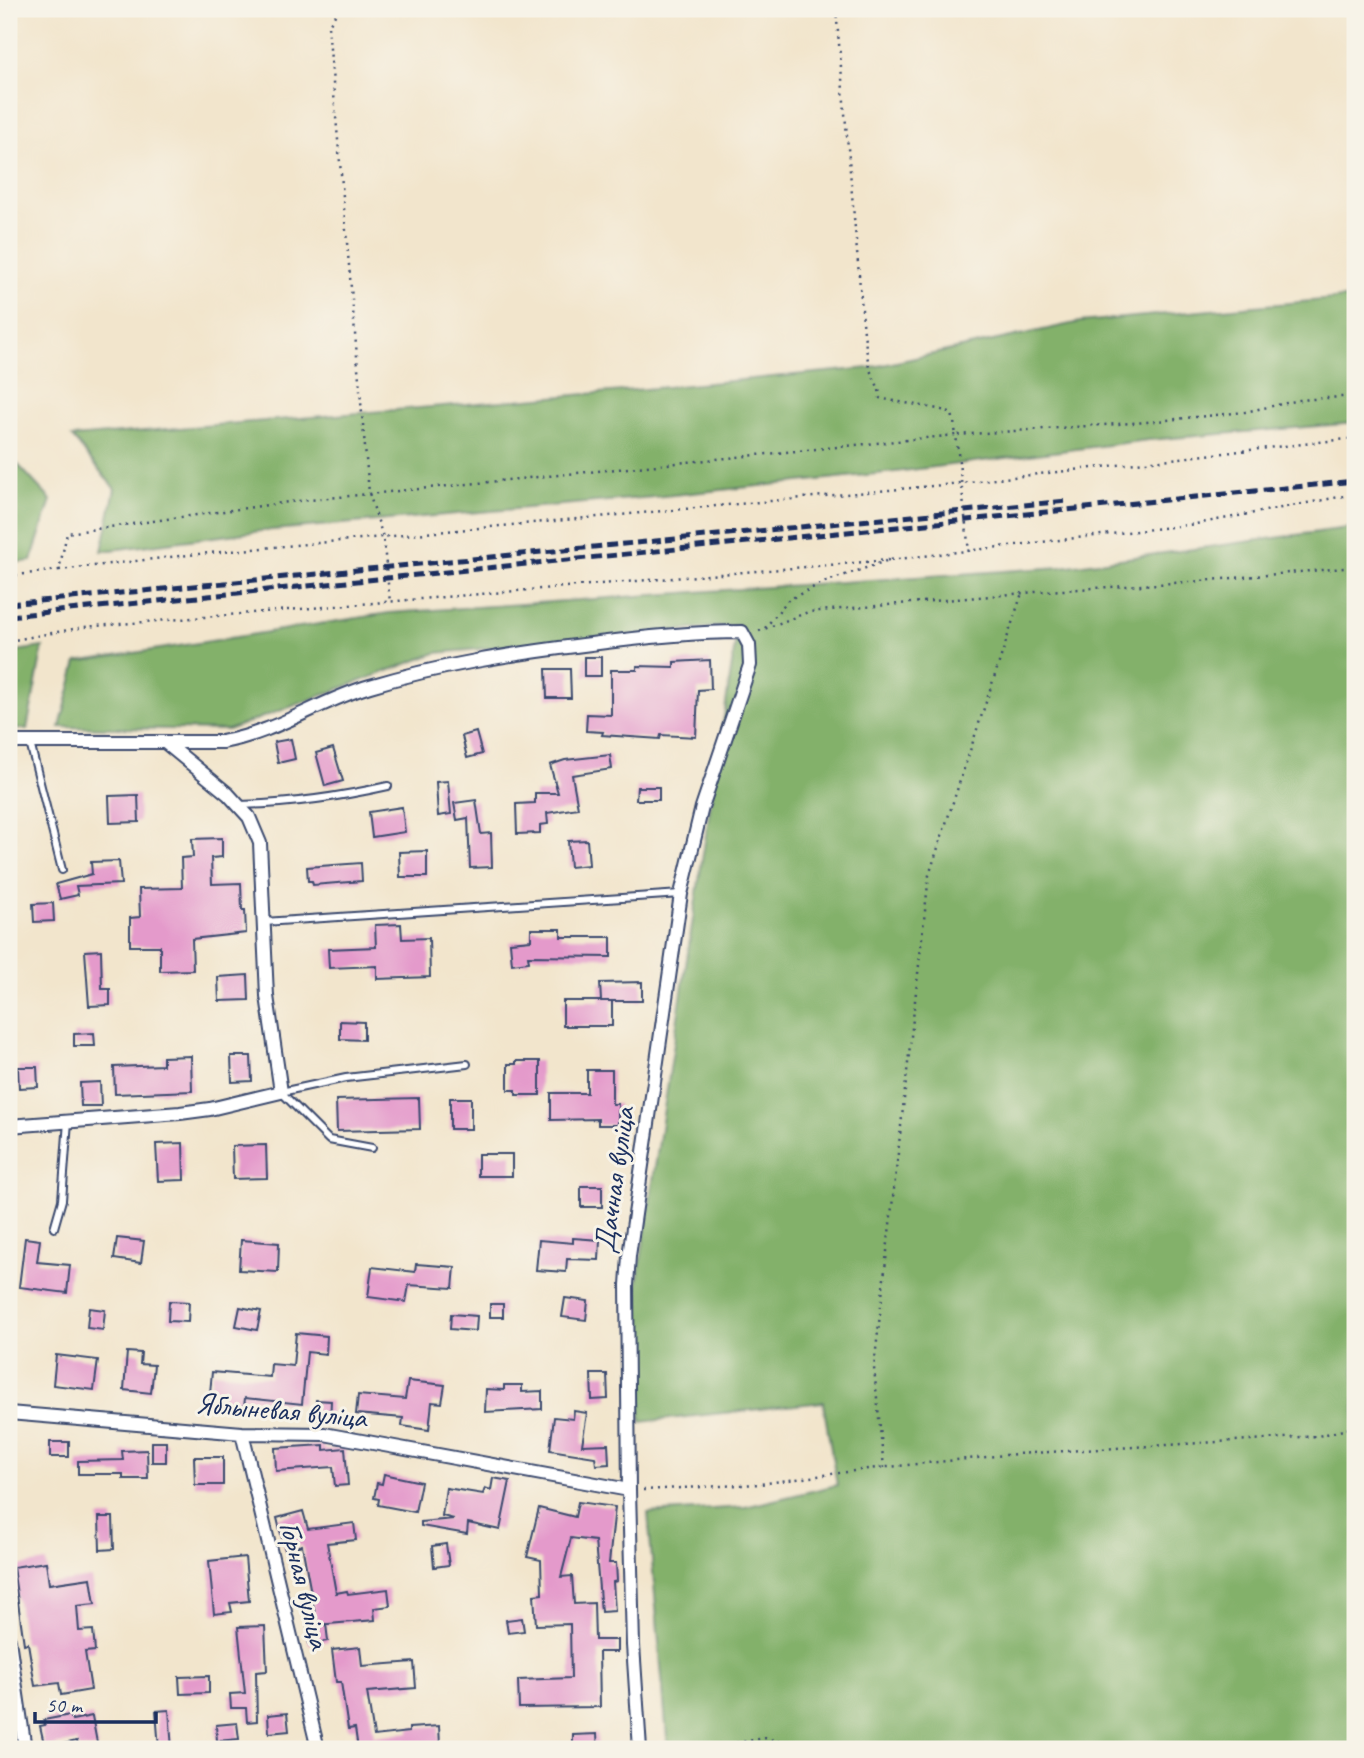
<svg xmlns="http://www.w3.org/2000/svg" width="1364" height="1758" viewBox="0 0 1364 1758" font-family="Caveat,sans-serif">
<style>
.forest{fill:#83b16a;stroke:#4f7064;stroke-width:2}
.building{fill:#e49acb}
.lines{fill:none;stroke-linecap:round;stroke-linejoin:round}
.service-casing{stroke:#3b4a6e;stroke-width:10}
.minor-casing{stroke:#3b4a6e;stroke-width:16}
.path{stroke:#3b4a6e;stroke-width:2.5;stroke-dasharray:2 5;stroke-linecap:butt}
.service{stroke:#fff;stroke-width:6}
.minor{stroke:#fff;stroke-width:12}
.rail{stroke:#1b2f5e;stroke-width:5;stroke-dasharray:10 5;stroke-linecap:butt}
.labels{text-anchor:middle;stroke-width:6;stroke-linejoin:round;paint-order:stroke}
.street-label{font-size:30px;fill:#1b2f5e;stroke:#f7f3e8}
</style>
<rect width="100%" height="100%" fill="#f7f3e8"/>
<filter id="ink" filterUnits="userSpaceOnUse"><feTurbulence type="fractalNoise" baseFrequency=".0143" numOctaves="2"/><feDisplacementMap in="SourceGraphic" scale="14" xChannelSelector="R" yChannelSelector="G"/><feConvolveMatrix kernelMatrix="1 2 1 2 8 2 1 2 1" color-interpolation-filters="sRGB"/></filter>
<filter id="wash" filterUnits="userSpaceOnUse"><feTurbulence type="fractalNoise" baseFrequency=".00686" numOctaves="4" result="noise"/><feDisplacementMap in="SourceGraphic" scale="28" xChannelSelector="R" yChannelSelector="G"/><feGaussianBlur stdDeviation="1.57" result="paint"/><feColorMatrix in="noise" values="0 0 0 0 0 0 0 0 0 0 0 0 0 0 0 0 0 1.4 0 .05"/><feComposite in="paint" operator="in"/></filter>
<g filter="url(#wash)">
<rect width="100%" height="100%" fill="#f2e5cc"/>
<path class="forest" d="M1355,297V423L1148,440L895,472L654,497L261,531L102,551L115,489L72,437L635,390L869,368L1080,322Z
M9,455L51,500L31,561L9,563Z
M1355,527V1749H668L648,1513L745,1507L837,1485L823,1402L641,1422L637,1285L738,625L436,653L228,730L60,727L77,662L389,613L1061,567Z
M43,647L27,729L9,728V652Z"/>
<g id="blocks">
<path class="building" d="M584,657H601V676H584Z
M710,660L711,689L698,690L696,737L661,735L660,739L602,735L603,732L586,731L587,714L611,715V670H637V666L674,667V662Z
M546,669H570L571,698H547Z
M476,732L482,754L467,758L462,736Z
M291,739L295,759L278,763L274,742Z
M333,748L343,781L325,786L316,753Z
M610,755L612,769L572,775L578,808L547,813L548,824L540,825V833L517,834L516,804L535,803V793H558L550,765L565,760Z
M448,781L451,814L438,816L436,782Z
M637,787H659V800H636Z
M138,795L139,822L110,823L109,796Z
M476,800L481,834L491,833L492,867L470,868L468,818L457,820L454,803Z
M402,807L405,832L372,837L369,812Z
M222,838V857L211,858L212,884L241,883L242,910H245L246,933L192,939L193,970L160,971V946H130V918L140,917L139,889L182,888L181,858L193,857L192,839Z
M587,840L589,865L570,867L568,841Z
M427,851V877H400L399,852Z
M119,861L121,884L76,886L78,895L60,899L56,884L92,874L91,862Z
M361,863L362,881L313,885L312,881H308L307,867Z
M53,903L54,921L34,922L33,904Z
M401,924L402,939L429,938L430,977L377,979V966L329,968L328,949L376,947L375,925Z
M531,929H561V937H611V957L528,956L529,962L512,964L510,942L531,940Z
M101,950L102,989H110V1005L89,1006L85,951Z
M248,975L249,1000L219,1001L218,977Z
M642,982V1001H601L600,983Z
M563,1001H612V1026H563Z
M340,1021L364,1022V1040L340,1039Z
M94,1033L95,1046H74V1034Z
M191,1056L192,1091L115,1094L114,1067L163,1065V1057Z
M231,1056H251L252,1081L232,1082Z
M516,1061H540V1095H516V1090H508V1064H516Z
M18,1067H37L38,1087L19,1088Z
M587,1070H612V1104H618V1125H598V1119L551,1120V1093H587Z
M100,1082L101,1106H81L80,1083Z
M419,1098L420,1129L337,1131L336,1100Z
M450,1098H471V1129H450Z
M183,1143L184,1180L158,1181L156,1144Z
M266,1145L267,1178L233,1179L232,1146Z
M478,1154H512V1176H478Z
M581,1186H602V1207H581Z
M25,1238L40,1240L37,1262L70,1265L67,1293L19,1287Z
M117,1238L144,1241L141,1263L114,1259Z
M573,1238L600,1240L599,1260L567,1259L566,1272L536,1270L539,1240L573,1243Z
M241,1240L279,1243L278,1272L239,1270Z
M416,1264L455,1267L453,1288L409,1285L406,1302L368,1297L372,1267L415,1272Z
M565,1298L588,1301L586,1320L562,1317Z
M169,1301L189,1302L188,1322L168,1321Z
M490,1304H503V1317H490Z
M240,1307L261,1311L257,1330L236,1326Z
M89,1308L105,1310L103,1330L87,1328Z
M451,1314L477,1316L476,1331L450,1329Z
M296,1333L327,1336L326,1354L307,1352L302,1404L245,1398L244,1407L209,1404L212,1372L270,1377L271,1364L293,1366Z
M127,1352L141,1353L140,1364L154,1365L151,1393L124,1390Z
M56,1355L98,1360L94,1390L53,1385Z
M591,1374H607L608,1399L592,1400Z
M408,1381L445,1385L442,1403L432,1402L429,1430L402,1426L403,1418L356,1414L358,1395L405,1399Z
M504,1385H522V1392L542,1391V1409L485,1412L486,1389L504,1390Z
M316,1400L331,1401L330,1421L315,1420Z
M574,1411L587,1413L582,1445L608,1444L609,1464L596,1465L595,1457L550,1450L554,1417L573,1419Z
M50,1442H69V1457H50Z
M152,1442H166V1462H152Z
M324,1445V1450L345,1448L348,1485L335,1486L333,1467L276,1471L275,1448Z
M147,1450L148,1479H123V1474H78V1461L123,1460L122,1451Z
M194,1457H223V1485H195Z
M384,1474L421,1482L415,1512L378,1505L379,1499L374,1498L377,1483L382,1484Z
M493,1478L510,1481L500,1530L468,1523L467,1534L421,1526V1522L454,1519L442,1516L446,1488L483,1494L485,1488L491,1490Z
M578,1502L615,1507L609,1563H616L617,1581L613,1582L615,1611L601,1612L595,1541L571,1538L561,1577L572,1576L574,1604L594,1603L595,1640H617V1652H599L600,1707L519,1708L518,1680L571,1678L570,1624L536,1625L534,1595L542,1594L541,1560L527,1557L539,1508L575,1517Z
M303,1511L308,1529L354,1523L356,1540L327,1543L336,1593L347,1591L348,1594L388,1589L390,1606L374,1608L375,1620L317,1625L302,1545L285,1550L277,1518Z
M99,1517H113L114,1549L100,1550Z
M446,1544L449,1565L434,1567L432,1546Z
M245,1557L249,1601L230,1603L232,1612L214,1614L209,1561Z
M46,1562L49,1584L91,1578L95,1604L77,1606L79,1631L93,1630L95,1651L85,1652L91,1690L61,1695L59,1683L35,1686L28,1643L24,1644L13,1567Z
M522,1618L524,1631L508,1633L506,1620Z
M326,1624L328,1641L309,1644L307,1626Z
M265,1626L267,1671L256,1672L257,1721L247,1722L246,1708H231L230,1694L245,1693L238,1627Z
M360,1647L362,1666L414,1662L416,1688L367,1692L374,1736L409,1732V1728L439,1726L440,1745L396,1749H358L355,1728L348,1729L341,1682H336L332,1650Z
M209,1676V1693L180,1694L179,1677Z
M169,1710L172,1749H159L156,1711Z
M287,1713L289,1731L269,1733L268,1715Z
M70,1715L72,1720L92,1716L98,1748L79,1749L77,1741L45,1748L40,1726L45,1725L44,1720Z
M237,1723L239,1739L217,1741L216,1725Z
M597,1734L598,1749H573V1735Z"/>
</g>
</g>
<g filter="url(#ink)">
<use href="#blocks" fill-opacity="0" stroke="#3b4a6e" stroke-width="2"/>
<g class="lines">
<defs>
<path id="service" d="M30,743L62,870
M240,805C290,804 339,797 388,786
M264,922L681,894
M281,1092L346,1078L467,1064
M281,1092L329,1140L372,1148
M54,1228L62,1200L68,1121"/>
<path id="minor" d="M9,742H222C275,733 319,701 370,686C440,665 511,654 583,645C636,638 688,632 742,632L749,645L750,665L702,807L681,894L629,1256L627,1285L629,1490L633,1645L640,1749
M9,1126L180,1113L210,1109L281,1092L267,996L260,843L249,817L228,794L166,743
M9,1413L242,1433L324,1434L629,1490
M242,1433L318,1749
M9,1640L25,1749"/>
</defs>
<use href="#service" class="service-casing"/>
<use href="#minor" class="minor-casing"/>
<path class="path" d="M339,9L328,26L369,493L383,537L390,602
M836,9L864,333L869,368L879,389L880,398C890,401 947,409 951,413C954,418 955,429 956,435L1147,422L1245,412L1300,400L1355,396
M59,570L188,555L943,485L1355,438
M9,576L59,570L67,533L289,502L956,435L969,552
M765,628L788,600L822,583L889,560L1196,524L1355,494
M759,631L808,612L1047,591L1189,582L1355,567
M9,641L84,627L889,560
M884,1468L874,1368L929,875L1022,593
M643,1490L760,1484L868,1469L1016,1454L1318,1436L1355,1427
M702,1749L765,1738L778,1741L784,1749"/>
<use href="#service" class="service"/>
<use href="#minor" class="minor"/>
<path class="rail" d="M9,604L1066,501
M9,616L1355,481"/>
</g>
</g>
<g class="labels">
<g class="street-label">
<text transform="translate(614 1180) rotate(-82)" y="10">Дачная вуліца</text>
<text transform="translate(281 1410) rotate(5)" y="10">Яблыневая вуліца</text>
<text transform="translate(305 1585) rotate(76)" y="10">Горная вуліца</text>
</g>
</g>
<rect width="1364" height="1758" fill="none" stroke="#f7f3e8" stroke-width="35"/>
<path d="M35 1712v10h121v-10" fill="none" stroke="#1b2f5e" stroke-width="3.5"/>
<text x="46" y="1712" font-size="21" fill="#1b2f5e" stroke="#f7f3e8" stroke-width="5" paint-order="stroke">50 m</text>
</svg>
